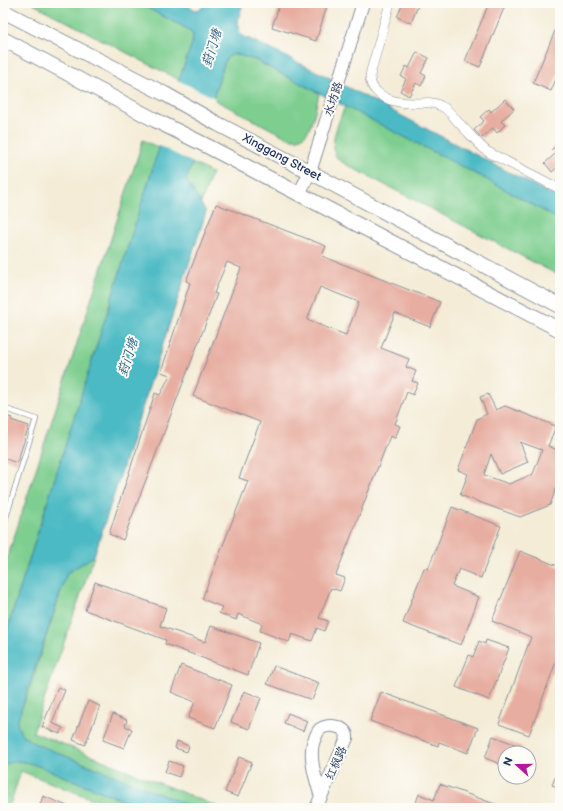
<svg xmlns="http://www.w3.org/2000/svg" width="563" height="811" viewBox="0 0 563 811" font-family="'Balsamiq Sans','LXGW WenKai TC',sans-serif">
<style>
.green{fill:#7dce8f;stroke:#4c7e76}
.water{fill:#4bbac4;stroke:#337491}
.pier{fill:#f4ecd7}
.building{fill:#e7ada0;fill-rule:evenodd}
.lines{fill:none;stroke-linecap:round;stroke-linejoin:round}
.lane-casing{stroke:#888e9a;stroke-width:6}
.street-casing{stroke:#888e9a;stroke-width:10}
.secondary-casing{stroke:#888e9a;stroke-width:14}
.primary-casing{stroke:#888e9a;stroke-width:16}
.lane{stroke:#fff;stroke-width:4.5}
.street{stroke:#fff;stroke-width:9}
.secondary{stroke:#fff;stroke-width:12}
.primary{stroke:#fff;stroke-width:14}
.labels{text-anchor:middle;stroke-width:4;stroke-linejoin:round;paint-order:stroke}
.street-label{font-size:12px;fill:#1b2f5e;stroke:#fdfcf7}
.water-label{font-size:13px;font-style:italic;fill:#2c6082;stroke:#fdfcf7}
</style>
<rect width="100%" height="100%" fill="#fdfcf7"/>
<filter id="ink" filterUnits="userSpaceOnUse"><feTurbulence type="fractalNoise" baseFrequency=".025" numOctaves="2"/><feDisplacementMap in="SourceGraphic" scale="8" xChannelSelector="R" yChannelSelector="G"/><feConvolveMatrix kernelMatrix="1 2 1 2 8 2 1 2 1" color-interpolation-filters="sRGB"/></filter>
<filter id="wash" filterUnits="userSpaceOnUse"><feTurbulence type="fractalNoise" baseFrequency=".012" numOctaves="4" result="noise"/><feDisplacementMap in="SourceGraphic" scale="16" xChannelSelector="R" yChannelSelector="G"/><feGaussianBlur stdDeviation="0.9" result="paint"/><feColorMatrix in="noise" values="0 0 0 0 0 0 0 0 0 0 0 0 0 0 0 0 0 1.4 0 .05"/><feComposite in="paint" operator="in"/></filter>
<g filter="url(#wash)">
<rect width="100%" height="100%" fill="#f4ecd7"/>
<path class="green" d="M31,3H138L188,29C194,33 193,37 192,43L179,80Z
M232,54H238L255,60L319,93C318,100 316,107 314,115C310,128 306,144 288,138L213,99L225,61L228,57Z
M345,106L482,177L560,220V276L345,164C343,162 339,161 337,158C327,144 340,120 345,106Z
M143,140L159,148L3,643V571Z
M193,163L212,173L201,203L186,180Z
M94,556L33,732L221,808H195L36,744L24,737L21,733L18,727L17,722L18,717L28,693L67,573Z
M16,761L26,762L38,766L142,808H115L21,771L9,808H3V766L10,762Z"/>
<path class="water" d="M138,3H181L196,10L202,8L206,3H243C240,14 235,24 241,35L324,75L560,199V220L482,177L255,60L234,54L228,57L225,61L216,88L201,141L186,180L206,212L94,556L67,573L17,722C18,734 27,739 36,744L195,808H142L38,766C26,762 14,758 3,766V643L159,148L179,80L192,43L193,35L191,31Z"/>
<path class="pier" d="M177,80L215,98L203,141L195,164L158,145Z"/>
<g id="blocks">
<path class="building" d="M280,3H328L316,41L272,27Z
M403,3H419L411,23L397,17Z
M489,3H506L480,67L465,61Z
M560,19V69L551,91L533,83Z
M417,52L429,58L421,73L426,76L421,86L416,83L409,96L400,91L406,79L401,76L406,66L409,68Z
M505,99L514,109L501,121L505,125L497,133L493,128L482,138L474,130L484,121L480,117L489,109L491,112Z
M560,142V165L552,172L545,163L555,154L551,150Z
M216,204L326,246L322,256L440,302L430,327L395,313L381,348L409,359L406,367L416,371L412,381L418,383L413,395L407,392L395,424L400,426L395,438L390,436L336,575L345,578L340,591L331,588L319,618L328,621L324,631L317,628L312,641L292,634L289,642L260,631L262,624L238,614L236,620L219,613L222,607L202,599L248,481L239,478L260,422L193,396L241,268L227,262L214,293L217,294L123,540L109,534L155,393L160,395L170,375L161,372L190,283L186,281ZM320,287L359,302L346,335L307,320Z
M488,394L496,410L505,406L556,426L548,446L560,451V478L550,505L520,517L460,495L468,474L458,470L477,419L487,414L480,397ZM520,442L542,450L533,474L509,484L484,475L491,454L500,474L528,462Z
M3,415L12,418L11,420L29,426L17,463L3,458Z
M452,507L501,526L481,578L459,569L452,586L479,597L461,645L403,623L424,568L428,569Z
M520,551L560,567V651L529,735L499,724L531,637L492,621Z
M95,582L166,608L160,626L205,642L211,626L259,643L248,675L165,644L166,640L85,610Z
M486,640L509,648L489,700L456,687L469,655L473,657L479,641L485,644Z
M181,665L232,685L215,728L188,718L195,702L171,692Z
M274,666L319,683L312,700L267,684Z
M58,687L65,690L52,723L63,728L60,734L42,727Z
M244,691L261,698L249,729L231,722Z
M381,692L478,728L468,753L439,742L438,746L370,721Z
M88,701L100,706L85,745L73,740Z
M288,713L307,721L303,731L284,723Z
M113,714L127,720L125,726L132,729L124,748L103,740Z
M493,736L522,747L520,753H505V766L485,758Z
M177,741L189,746L187,752L175,748Z
M239,757L252,762L238,797L225,792Z
M169,761L183,766L179,777L165,772Z
M560,766V788L552,785Z
M440,784L503,807V808H414L419,794L434,800Z
M43,796L72,808H39Z"/>
</g>
</g>
<g filter="url(#ink)">
<use href="#blocks" fill-opacity="0" stroke="#888e9a" stroke-width="1"/>
<g class="lines">
<defs>
<path id="lane" d="M3,408L36,419L3,527"/>
<path id="street" d="M390,3L371,71C369,79 371,86 376,91C389,104 407,103 423,103C429,102 435,103 441,106C448,109 453,116 458,122C467,131 475,140 484,149L488,152L560,189"/>
<path id="secondary" d="M299,194L310,172L363,3
M316,808L347,738C348,726 328,723 320,729C317,732 315,738 313,743C309,760 316,780 321,797"/>
<path id="primary" d="M3,11L165,94L218,124L310,172L502,275L560,306
M3,39L155,120L209,147L560,330"/>
</defs>
<use href="#lane" class="lane-casing"/>
<use href="#street" class="street-casing"/>
<use href="#secondary" class="secondary-casing"/>
<use href="#primary" class="primary-casing"/>
<use href="#lane" class="lane"/>
<use href="#street" class="street"/>
<use href="#secondary" class="secondary"/>
<use href="#primary" class="primary"/>
</g>
</g>
<g class="labels">
<g class="street-label">
<text transform="translate(333 99) rotate(-72)" y="4">水坊路</text>
<text transform="translate(282 157) rotate(28)" y="4">Xinggang Street</text>
<text transform="translate(336 763) rotate(-66)" y="4">红枫路</text>
</g>
<g class="water-label">
<text transform="translate(211 48) rotate(-73)" y="5">葑门塘</text>
<text transform="translate(127 357) rotate(-72)" y="5">葑门塘</text>
</g>
</g>
<rect width="563" height="811" fill="none" stroke="#fdfcf7" stroke-width="16"/>
<g transform="translate(517 765) rotate(291)"><circle r="19" fill="#fdfcf7" stroke="#a3aaba"/>
<path d="M0-3L7 15L0 10L-7 15Z" fill="#b5179e"/>
<text y="-6" font-size="11" font-weight="bold" text-anchor="middle" fill="#1b2f5e">N</text>
</g>
</svg>
